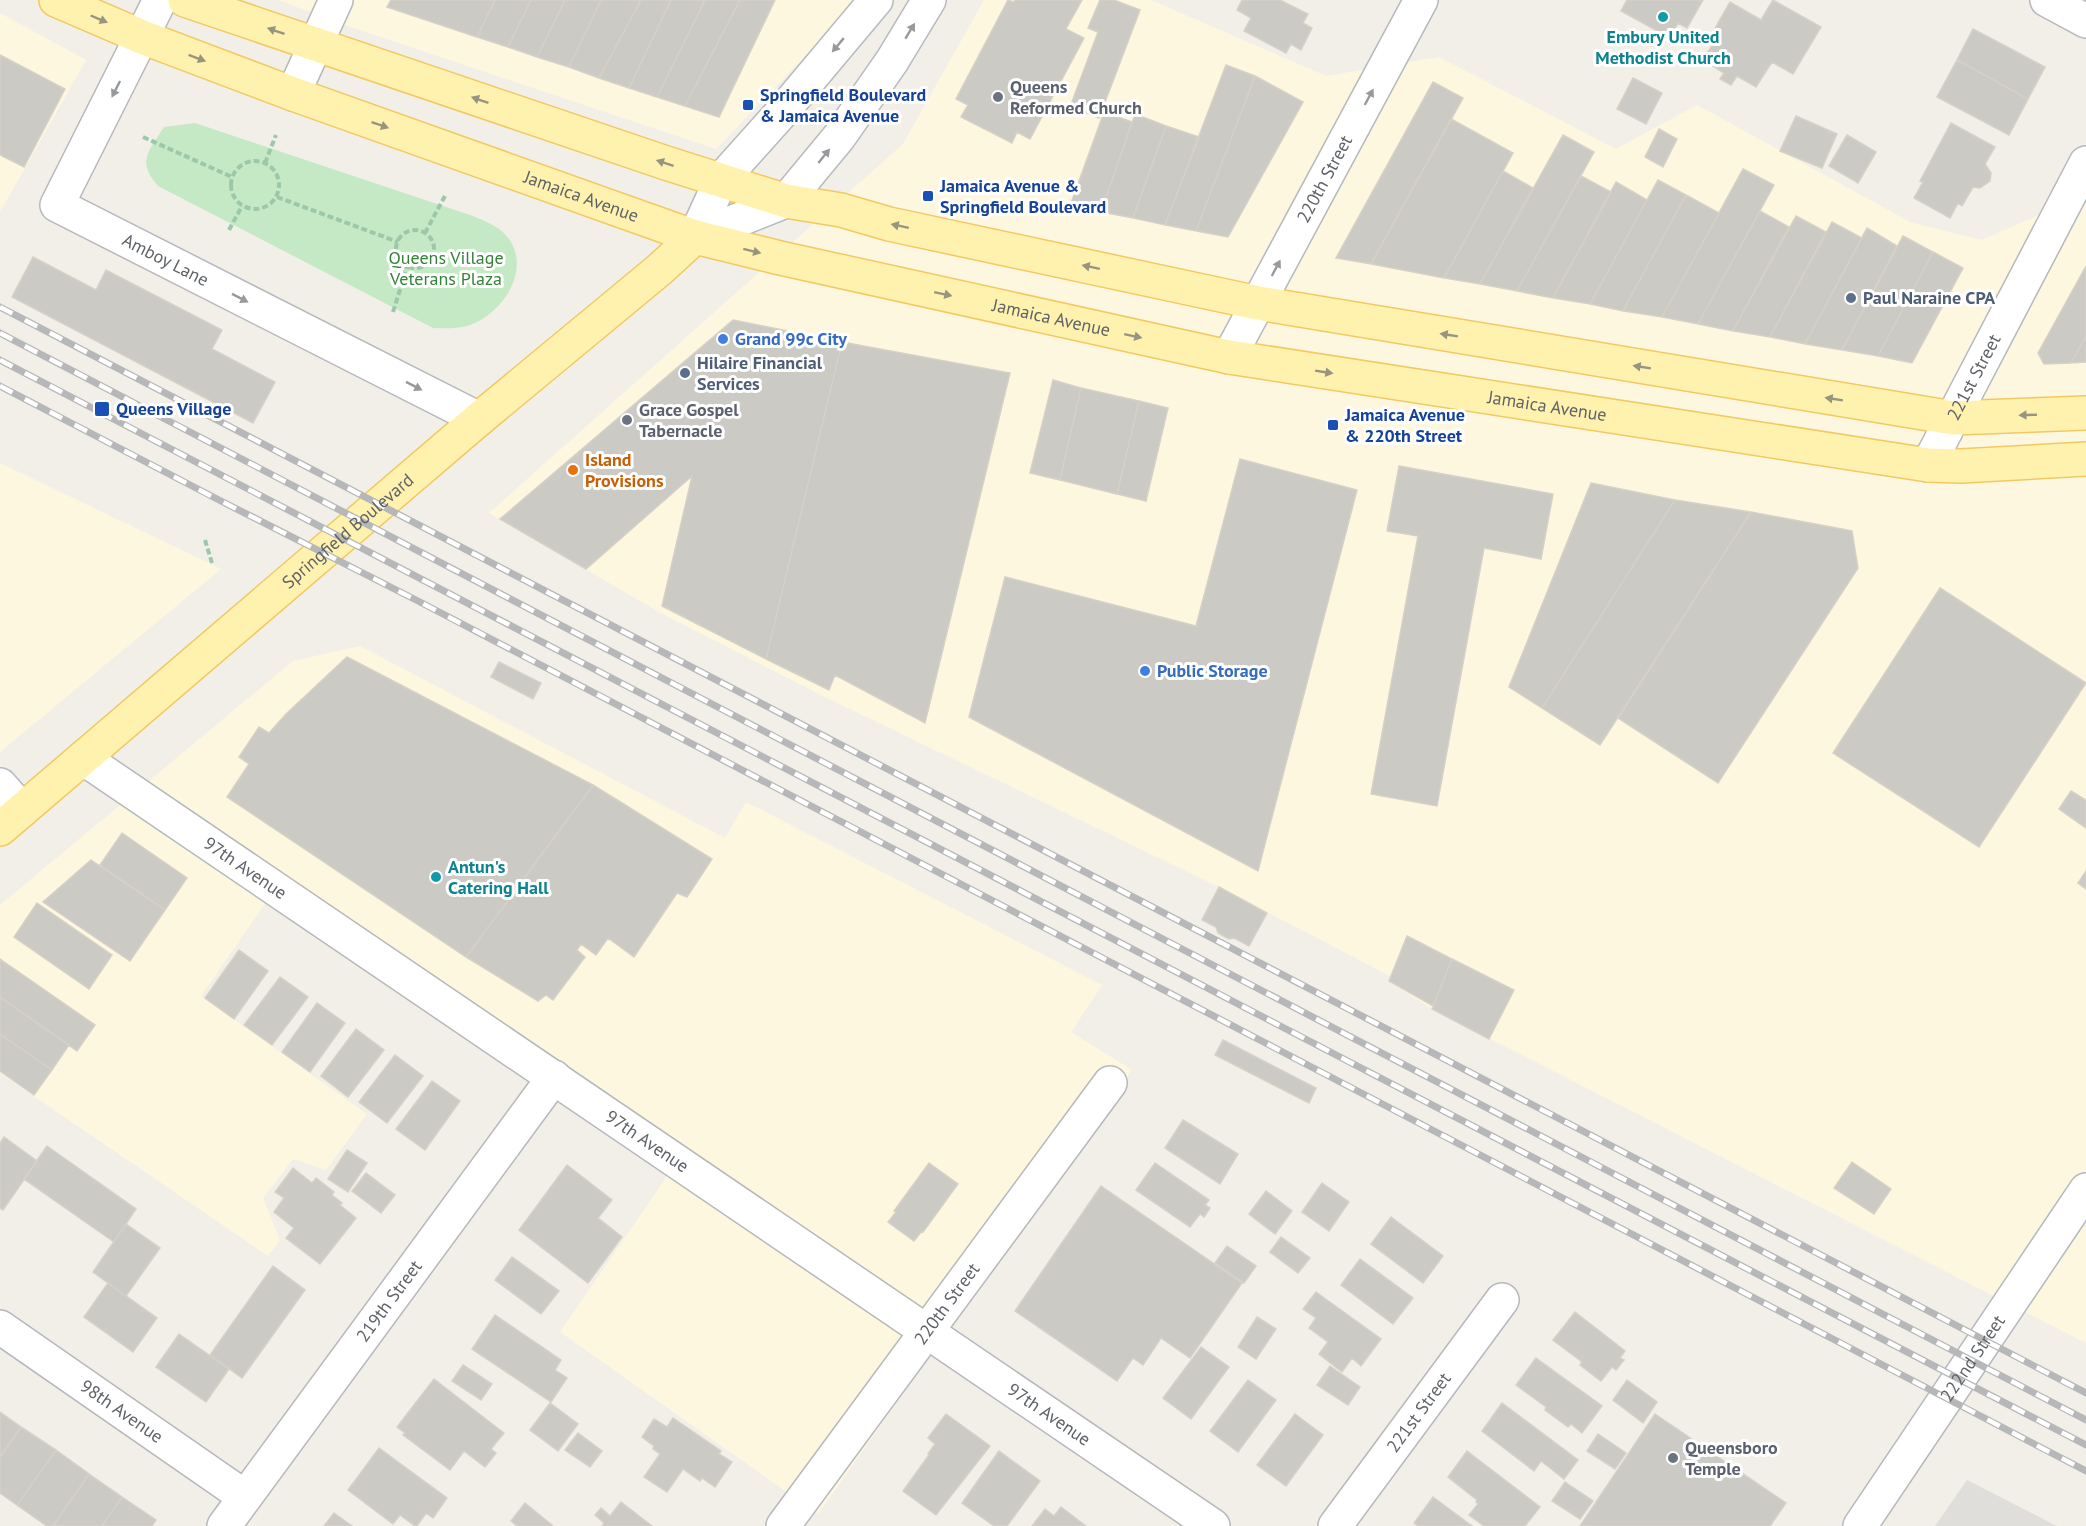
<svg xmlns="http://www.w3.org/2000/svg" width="2086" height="1526" viewBox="0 0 2086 1526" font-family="'PT Sans',sans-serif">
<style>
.commercial{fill:#fef7e0}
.industrial{fill:#e0deda}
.green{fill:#c5e8c5}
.building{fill:#cccac5;stroke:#d6d1c6;stroke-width:1.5}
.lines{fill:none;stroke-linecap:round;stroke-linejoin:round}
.street-casing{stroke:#b5b8bc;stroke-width:36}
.secondary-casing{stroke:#b6babf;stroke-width:36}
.primary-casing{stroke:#f2c960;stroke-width:36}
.path{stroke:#9cc7a9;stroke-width:4;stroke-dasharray:6 3;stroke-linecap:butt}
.street{stroke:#fff;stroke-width:33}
.secondary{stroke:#fff;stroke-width:33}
.primary{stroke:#fff2af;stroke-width:33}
.rail-casing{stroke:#b6b7b8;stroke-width:7}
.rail{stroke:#fff;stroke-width:4.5;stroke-dasharray:14;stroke-linecap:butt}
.oneway{fill:#979581}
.oneway2{fill:#979a9d}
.culture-dot{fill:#0f9aa8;stroke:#fff;stroke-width:2}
.worship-dot{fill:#6b7280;stroke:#fff;stroke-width:2}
.transit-dot{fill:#1a4fb4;stroke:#fff;stroke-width:2}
.service-dot{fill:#5c6f8a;stroke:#fff;stroke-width:2}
.shop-dot{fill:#3f7fe0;stroke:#fff;stroke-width:2}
.food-dot{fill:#e8710a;stroke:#fff;stroke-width:2}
.labels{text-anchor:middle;stroke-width:6;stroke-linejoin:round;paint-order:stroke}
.culture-label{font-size:18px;font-weight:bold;fill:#0d838f;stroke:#fff}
.worship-label{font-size:18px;font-weight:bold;fill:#5b616d;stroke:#fff;text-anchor:start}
.transit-label{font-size:18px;font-weight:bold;fill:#164399;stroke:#fff;text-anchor:start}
.street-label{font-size:18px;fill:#5f6368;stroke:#fff}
.park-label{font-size:18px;fill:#348238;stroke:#fff}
.service-label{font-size:18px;font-weight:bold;fill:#4e5e75;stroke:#fff;text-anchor:start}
.shop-label{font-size:18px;font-weight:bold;fill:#366cbe;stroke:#fff;text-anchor:start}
.food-label{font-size:18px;font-weight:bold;fill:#c56008;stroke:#fff;text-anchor:start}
</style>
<rect width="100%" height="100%" fill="#f1efe8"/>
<path class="commercial" d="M279,0H859L716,149L339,23Z
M984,0H1151L1326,76L1439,57L1616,149L1697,105L1910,222L1982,240L2086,194V1343L1432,1009L1389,981L1390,976L1219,887L825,697L659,612L489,513L903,144Z
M0,13L86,60L0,212Z
M0,463L221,569L0,752Z
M360,646L725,838L746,802L1102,985L1071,1032L1132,1070L818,1514L560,1332L672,1169L267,901L201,996L367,1114L326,1170L293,1159L263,1198L280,1240L268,1256L0,1073V905L293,661Z"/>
<path class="industrial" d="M1967,1480L2057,1526H1935Z"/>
<path class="green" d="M195,123L473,216C487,222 502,227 511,242C531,276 496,321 462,327C453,329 442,328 433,328L158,186C136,161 149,151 164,127Z"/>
<path class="building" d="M391,0H495L477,37L387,7Z
M495,0H531L508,47L477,37Z
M531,0H565L537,57L508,47Z
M565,0H601L569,67L537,57Z
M601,0H641L599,78L569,67Z
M641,0H671L629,88L599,78Z
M671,0H705L657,97L629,88Z
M705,0H740L685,106L657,97Z
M740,0H775L719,117L685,106Z
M1008,0L1014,2L1015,0H1082L1066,29L1084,38L1030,139L1017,132L1012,143L961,117L968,105L956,99Z
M1100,0H1114L1140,10L1099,118L1070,107L1098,32L1088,28Z
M1242,0H1280L1308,14L1303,23L1312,28L1301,50L1291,44L1286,53L1244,31L1251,18L1237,10Z
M1627,0H1703L1687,28L1678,23L1670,38L1621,11Z
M1773,0L1821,27L1793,74L1772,62L1756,87L1737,76L1731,85L1720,79L1724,73L1703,60L1719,34L1714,30L1730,2L1761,20Z
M1973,29L2045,67L2028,99L1957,60Z
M0,55L65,89L24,167L0,155Z
M1957,60L2028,99L2009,135L1937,97Z
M1226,65L1255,76L1196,231L1165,225Z
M1255,76L1303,102L1228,237L1196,231Z
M1633,78L1662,93L1646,124L1617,109Z
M1433,82L1463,98L1371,264L1336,258Z
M1104,112L1132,122L1101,212L1070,206Z
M1135,114L1166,126L1133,218L1101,212Z
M1796,116L1837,134L1822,168L1780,151Z
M1451,119L1513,153L1444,278L1371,264Z
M1951,123L1995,147L1985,164L1991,173L1990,181L1980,188L1973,187L1962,206L1958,203L1950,218L1914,198L1923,182L1920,181Z
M1166,126L1199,137L1165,225L1133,218Z
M1659,129L1677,139L1663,167L1645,157Z
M1563,135L1594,152L1517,291L1480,284Z
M1847,135L1876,152L1858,183L1829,166Z
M1743,169L1774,185L1698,324L1662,317Z
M1503,171L1533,188L1480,284L1444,278Z
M1581,176L1611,192L1553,298L1517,291Z
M1658,180L1686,195L1623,311L1590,304Z
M1616,182L1647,200L1590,304L1553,298Z
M1686,195L1719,213L1662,317L1623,311Z
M1760,211L1789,227L1733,331L1698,324Z
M1796,216L1826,232L1770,337L1733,331Z
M1832,222L1862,238L1805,344L1770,337Z
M1867,228L1897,246L1842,350L1805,344Z
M1903,236L1933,252L1878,356L1842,350Z
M1933,252L1963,268L1912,363L1878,356Z
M33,257L96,290L106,270L222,330L212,349L275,382L253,423L12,297Z
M2086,266V336L2071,363L2044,364L2038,353Z
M733,320L842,342L766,659L662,606L692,476L586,569L500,519Z
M2086,336V362L2071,363Z
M842,342L1010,373L925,723L835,675L829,690L766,659Z
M1053,380L1081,388L1060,480L1030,473Z
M1081,388L1139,401L1117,494L1060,480Z
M1139,401L1168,408L1146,501L1117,494Z
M1240,459L1357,490L1258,871L969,717L1005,577L1196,626Z
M1399,466L1553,494L1541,559L1484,548L1437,806L1371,794L1418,536L1387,531Z
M1591,483L1675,500L1542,708L1509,687Z
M1675,500L1751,512L1600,745L1542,708Z
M1751,512L1852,531L1858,568L1718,783L1618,718Z
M1940,588L2086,683L1979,847L1833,753Z
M347,657L593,785L466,957L227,797L249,764L239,757L259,727L269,733L286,714Z
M499,662L541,683L533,699L491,677Z
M593,785L712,859L687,897L677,893L634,957L608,938L596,955L581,944L577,950L585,957L553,1000L546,995L538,1001L466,957Z
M2071,791L2086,800V828L2059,809Z
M122,833L187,878L165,910L100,865Z
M91,860L165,910L130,961L43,902Z
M2086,871V889L2078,883Z
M1219,887L1267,913L1249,946L1234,938L1229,939L1218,933L1216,927L1202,920Z
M37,903L112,955L89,989L14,937Z
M1407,936L1452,959L1433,1006L1389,981Z
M239,950L268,971L234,1019L205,998Z
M0,959L95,1025L77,1051L0,997Z
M1452,959L1514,990L1489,1039L1432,1009Z
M280,977L308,997L272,1045L244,1025Z
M0,997L69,1045L52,1070L0,1034Z
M317,1003L345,1023L310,1072L282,1052Z
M356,1029L384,1050L348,1097L321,1076Z
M0,1034L52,1070L34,1095L0,1071Z
M1223,1040L1316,1088L1309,1103L1215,1055Z
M395,1055L423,1076L387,1123L359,1102Z
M432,1081L460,1101L425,1150L396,1129Z
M1183,1120L1238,1154L1220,1184L1165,1148Z
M4,1137L37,1161L3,1210L0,1208V1143Z
M47,1146L136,1209L114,1242L24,1179Z
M347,1150L367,1163L348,1192L328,1179Z
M1852,1162L1891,1189L1874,1214L1834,1188Z
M929,1163L958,1184L923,1232L922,1231L914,1241L888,1222L896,1212L894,1211Z
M1155,1163L1209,1200L1205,1205L1210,1208L1204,1217L1200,1214L1190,1227L1136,1190Z
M567,1165L612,1200L598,1218L622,1237L588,1283L519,1230Z
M293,1168L312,1183L316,1178L334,1192L332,1195L342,1203L340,1205L356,1218L320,1264L286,1238L294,1228L274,1212L284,1198L275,1192Z
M366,1173L395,1195L381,1213L352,1191Z
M1322,1183L1349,1202L1329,1231L1302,1212Z
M1101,1186L1242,1283L1190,1358L1161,1338L1143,1365L1133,1358L1117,1381L1015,1311Z
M1266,1191L1292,1211L1275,1234L1249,1214Z
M1391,1217L1443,1256L1423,1283L1371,1244Z
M126,1224L160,1248L126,1296L93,1272Z
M1281,1237L1310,1258L1298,1273L1270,1252Z
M1227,1246L1256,1266L1244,1283L1215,1263Z
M512,1257L559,1291L541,1314L495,1280Z
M1360,1259L1413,1298L1393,1324L1341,1285Z
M273,1266L305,1290L242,1378L210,1355Z
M108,1283L157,1318L133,1352L84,1317Z
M1316,1292L1381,1339L1361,1366L1352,1358L1342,1372L1319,1354L1328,1342L1309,1328L1316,1318L1303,1309Z
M1575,1312L1625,1351L1620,1358L1624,1360L1616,1370L1612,1367L1601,1381L1580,1365L1582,1362L1553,1340Z
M495,1315L561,1360L555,1370L567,1378L551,1402L472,1349Z
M1257,1317L1276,1329L1256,1359L1238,1347Z
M179,1334L229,1369L206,1402L156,1367Z
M1201,1347L1229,1367L1191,1419L1163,1398Z
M1536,1358L1602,1406L1582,1433L1571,1424L1568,1427L1545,1410L1546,1407L1516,1385Z
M463,1365L492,1384L481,1400L452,1381Z
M1330,1366L1360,1387L1348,1405L1317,1385Z
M434,1379L504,1433L491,1449L496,1453L485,1467L464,1451L450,1470L403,1435L405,1433L397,1427Z
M1248,1380L1276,1400L1238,1452L1210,1431Z
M1627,1380L1657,1402L1643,1423L1613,1400Z
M550,1403L578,1424L558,1451L530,1430Z
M1502,1403L1578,1460L1564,1479L1541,1461L1534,1471L1482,1431Z
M0,1412L21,1427L0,1457Z
M946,1414L990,1446L936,1515L903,1491L929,1455L928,1454L935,1444L928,1438Z
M1295,1414L1323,1435L1286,1486L1257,1465Z
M1655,1414L1786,1503L1770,1526H1580Z
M673,1418L721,1451L719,1454L732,1462L715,1487L702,1478L700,1481L683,1469L667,1492L644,1477L660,1454L653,1449L654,1446L642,1437L654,1419L667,1427Z
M21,1427L56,1450L17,1505L0,1493V1457Z
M578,1433L602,1451L590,1467L565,1450Z
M1598,1434L1626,1453L1615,1469L1587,1451Z
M379,1448L447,1498L433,1518L426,1513L417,1526H415L400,1515L393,1524L348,1490Z
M56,1450L89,1474L53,1526H47L17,1505Z
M999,1451L1040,1481L1007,1526H994L962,1503Z
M1467,1451L1540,1507L1525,1526H1484L1469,1515L1478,1504L1476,1502L1477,1500L1448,1477Z
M89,1474L122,1497L102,1526H53Z
M1565,1482L1593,1501L1580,1519L1552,1501Z
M122,1497L156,1520L152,1526H102Z
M1433,1497L1472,1526H1418L1414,1523Z
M621,1502L652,1526H602L604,1523L595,1515L601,1508L610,1516Z
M525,1503L552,1525V1526H517L511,1521Z
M1061,1507L1086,1526H1032L1045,1509L1054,1516Z
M334,1513L352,1526H324Z"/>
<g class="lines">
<defs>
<g id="street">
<path id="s1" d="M160,0L57,205L479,419"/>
<path d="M2047,0L2086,21"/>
<path d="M293,94L336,0"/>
<path id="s2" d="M1229,357L1421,0"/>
<path id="s3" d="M1928,465L2086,163"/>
<path id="s4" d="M83,758L1213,1526"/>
<path d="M0,785L22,810"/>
<path id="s5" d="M0,1327L245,1497"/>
<path id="s6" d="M224,1526L554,1077"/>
<path id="s7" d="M783,1526L1110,1083"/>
<path id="s8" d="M1335,1526L1502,1300"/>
<path id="s9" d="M1860,1526L2086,1190"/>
</g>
<path id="secondary" d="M695,237L786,201L839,137L892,61L929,0
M695,237L721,180L782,112L876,0"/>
<g id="primary">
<path id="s10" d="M56,0L142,37L293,94L695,237L780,258L1229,357L1928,465L1961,466L2086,459"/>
<path d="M185,0L666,163L786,201L841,210L889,224L1258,303L1953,418L2086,413"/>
<path id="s11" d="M0,829L479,419L659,270L695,237"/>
</g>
</defs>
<use href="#street" class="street-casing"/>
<use href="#secondary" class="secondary-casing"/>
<use href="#primary" class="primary-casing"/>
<path class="path" d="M143,137L232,177
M231 185a24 24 0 1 1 48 0a24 24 0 1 1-48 0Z
M265,163L276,135
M277,197L398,242
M229,230L242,206
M396 249a19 19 0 1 1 38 0a19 19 0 1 1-38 0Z
M425,233L446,194
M393,312L407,267
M205,540L212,563"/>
<use href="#street" class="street"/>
<use href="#secondary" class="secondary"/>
<use href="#primary" class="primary"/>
<defs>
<path id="rail" d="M0,307L2086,1393
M0,333L2086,1420
M0,360L2086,1445
M0,386L219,500L420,602L2086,1471"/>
</defs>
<use href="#rail" class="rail-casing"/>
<use href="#rail" class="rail"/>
</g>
<defs><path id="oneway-solid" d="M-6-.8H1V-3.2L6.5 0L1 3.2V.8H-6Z" transform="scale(1.5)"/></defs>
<g class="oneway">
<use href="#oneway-solid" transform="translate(99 19) rotate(23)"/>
<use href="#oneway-solid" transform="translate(276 31) rotate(-161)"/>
<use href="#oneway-solid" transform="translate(197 58) rotate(21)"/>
<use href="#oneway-solid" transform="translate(480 100) rotate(-161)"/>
<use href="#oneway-solid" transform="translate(380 125) rotate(19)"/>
<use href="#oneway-solid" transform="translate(665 163) rotate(-162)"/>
<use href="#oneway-solid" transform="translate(900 226) rotate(-168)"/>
<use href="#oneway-solid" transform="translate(752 251) rotate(14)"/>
<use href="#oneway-solid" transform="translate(1091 267) rotate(-168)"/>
<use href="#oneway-solid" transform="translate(943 294) rotate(12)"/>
<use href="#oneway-solid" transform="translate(1449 335) rotate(-171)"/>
<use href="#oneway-solid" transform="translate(1133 336) rotate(12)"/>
<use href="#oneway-solid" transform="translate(1642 367) rotate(-171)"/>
<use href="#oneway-solid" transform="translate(1324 372) rotate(9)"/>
<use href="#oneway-solid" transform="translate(1834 399) rotate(-171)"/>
<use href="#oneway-solid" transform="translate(2028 415) rotate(178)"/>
</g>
<g class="oneway2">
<use href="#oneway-solid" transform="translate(910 31) rotate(-59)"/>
<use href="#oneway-solid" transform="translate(838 45) rotate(130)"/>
<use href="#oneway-solid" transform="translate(116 89) rotate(117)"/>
<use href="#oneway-solid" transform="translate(1369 97) rotate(-62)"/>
<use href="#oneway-solid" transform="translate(824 156) rotate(-51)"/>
<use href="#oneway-solid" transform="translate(1276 268) rotate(-62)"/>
<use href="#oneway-solid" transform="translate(240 298) rotate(27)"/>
<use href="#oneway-solid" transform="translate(414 386) rotate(27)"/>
</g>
<g class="culture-dot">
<circle cx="1663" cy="17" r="6"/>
<circle cx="436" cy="877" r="6"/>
</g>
<g class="worship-dot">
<circle cx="998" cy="97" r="6"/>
<circle cx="627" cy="420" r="6"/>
<circle cx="1673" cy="1458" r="6"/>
</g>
<g class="transit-dot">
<rect x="742" y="99" width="12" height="12" rx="3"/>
<rect x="922" y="190" width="12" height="12" rx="3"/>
<rect x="94" y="401" width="16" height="16" rx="3"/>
<rect x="1327" y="419" width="12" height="12" rx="3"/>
</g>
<g class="service-dot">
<circle cx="1851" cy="298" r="6"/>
<circle cx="685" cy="373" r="6"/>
</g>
<g class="shop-dot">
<circle cx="723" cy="339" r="6"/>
<circle cx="1145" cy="671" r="6"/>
</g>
<circle class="food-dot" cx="573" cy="470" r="6"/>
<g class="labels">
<g class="culture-label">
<text x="1663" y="43">Embury United<tspan x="1663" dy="21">Methodist Church</tspan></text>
<text x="448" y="873" text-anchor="start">Antun's<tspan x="448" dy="21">Catering Hall</tspan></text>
</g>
<g class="worship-label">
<text x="1010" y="93">Queens<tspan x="1010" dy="21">Reformed Church</tspan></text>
<text x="639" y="416">Grace Gospel<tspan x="639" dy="21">Tabernacle</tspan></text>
<text x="1685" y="1454">Queensboro<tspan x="1685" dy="21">Temple</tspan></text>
</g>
<g class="transit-label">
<text x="760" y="101">Springfield Boulevard<tspan x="760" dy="21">&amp; Jamaica Avenue</tspan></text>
<text x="940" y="192">Jamaica Avenue &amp;<tspan x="940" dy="21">Springfield Boulevard</tspan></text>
<text x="116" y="415">Queens Village</text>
<text x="1345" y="421">Jamaica Avenue<tspan x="1345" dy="21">&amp; 220th Street</tspan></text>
</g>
<g class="street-label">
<text dy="6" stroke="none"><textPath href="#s2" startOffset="202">220th Street</textPath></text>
<text dy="6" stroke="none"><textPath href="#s10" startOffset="561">Jamaica Avenue</textPath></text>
<text dy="6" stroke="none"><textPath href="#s1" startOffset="351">Amboy Lane</textPath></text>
<text dy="6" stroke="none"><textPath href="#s10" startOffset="1047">Jamaica Avenue</textPath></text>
<text dy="6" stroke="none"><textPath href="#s3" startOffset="99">221st Street</textPath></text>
<text dy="6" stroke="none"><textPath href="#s10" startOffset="1551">Jamaica Avenue</textPath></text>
<text dy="6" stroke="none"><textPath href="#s11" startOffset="458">Springfield Boulevard</textPath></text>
<text dy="6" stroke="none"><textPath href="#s4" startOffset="196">97th Avenue</textPath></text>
<text dy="6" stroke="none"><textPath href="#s4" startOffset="682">97th Avenue</textPath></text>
<text dy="6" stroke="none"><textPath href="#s6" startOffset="279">219th Street</textPath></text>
<text dy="6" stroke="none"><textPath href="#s7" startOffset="276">220th Street</textPath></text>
<text dy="6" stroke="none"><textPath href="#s9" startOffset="202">222nd Street</textPath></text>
<text dy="6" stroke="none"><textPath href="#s5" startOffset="148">98th Avenue</textPath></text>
<text dy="6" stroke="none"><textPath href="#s8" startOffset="141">221st Street</textPath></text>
<text dy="6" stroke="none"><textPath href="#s4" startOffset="1168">97th Avenue</textPath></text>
</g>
<g class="park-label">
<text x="446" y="264">Queens Village<tspan x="446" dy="21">Veterans Plaza</tspan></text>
</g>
<g class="service-label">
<text x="1863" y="304">Paul Naraine CPA</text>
<text x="697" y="369">Hilaire Financial<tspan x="697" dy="21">Services</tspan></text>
</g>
<g class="shop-label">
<text x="735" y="345">Grand 99c City</text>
<text x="1157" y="677">Public Storage</text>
</g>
<g class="food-label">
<text x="585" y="466">Island<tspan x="585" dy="21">Provisions</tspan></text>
</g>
</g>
</svg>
